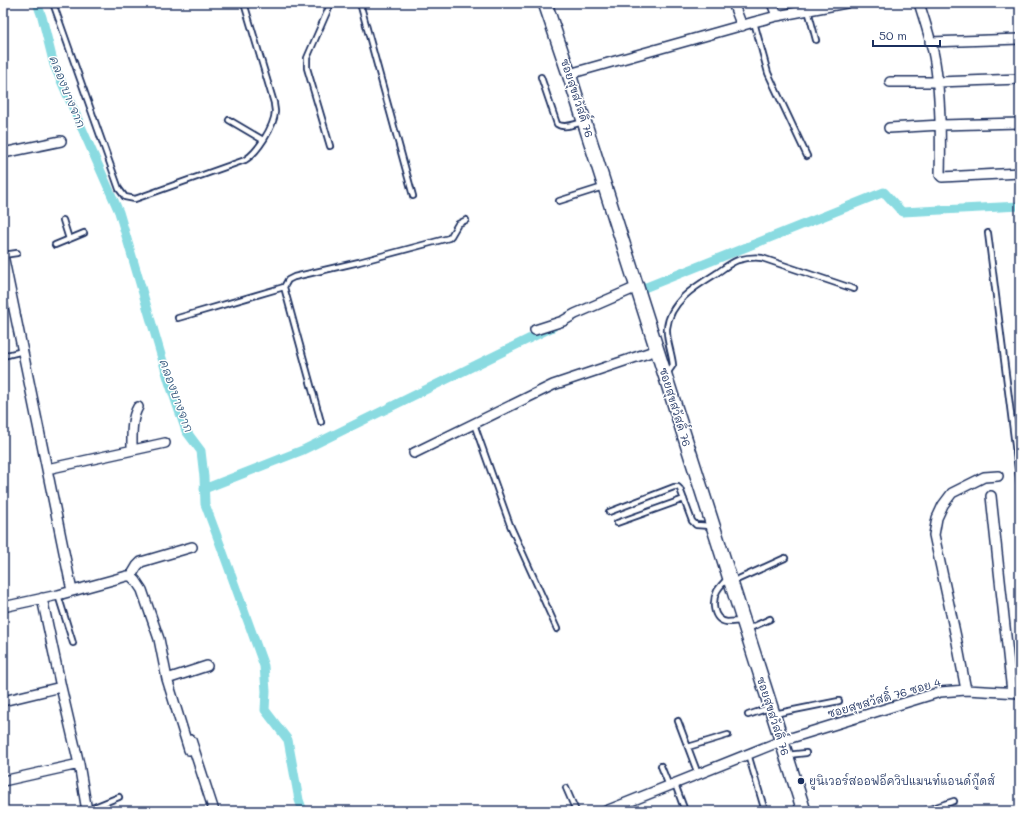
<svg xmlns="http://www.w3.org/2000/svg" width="1023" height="814" viewBox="0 0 1023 814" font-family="Mali,'Playpen Sans Thai',sans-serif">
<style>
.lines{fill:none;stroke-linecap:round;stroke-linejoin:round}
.canal{stroke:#8adbe1;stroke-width:9}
.lane-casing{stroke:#1b2f5e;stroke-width:8}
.street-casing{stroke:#1b2f5e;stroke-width:12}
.secondary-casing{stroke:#1b2f5e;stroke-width:16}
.lane{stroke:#fff;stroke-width:4.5}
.street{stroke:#fff;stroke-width:9}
.secondary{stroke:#fff;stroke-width:13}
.poi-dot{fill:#1b2f5e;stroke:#fff;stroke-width:1.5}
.labels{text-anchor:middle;stroke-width:3;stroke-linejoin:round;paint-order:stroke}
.street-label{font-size:11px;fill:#1b2f5e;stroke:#fff}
.poi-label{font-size:11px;fill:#1b2f5e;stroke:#fff;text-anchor:start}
.water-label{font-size:12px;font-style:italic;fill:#375a7f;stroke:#fff}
</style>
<rect width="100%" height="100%" fill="#fff"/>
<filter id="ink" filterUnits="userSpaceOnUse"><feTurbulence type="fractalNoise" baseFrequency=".025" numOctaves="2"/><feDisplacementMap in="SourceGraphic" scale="8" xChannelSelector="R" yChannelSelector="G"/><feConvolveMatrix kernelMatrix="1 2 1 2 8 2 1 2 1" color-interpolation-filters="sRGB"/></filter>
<g filter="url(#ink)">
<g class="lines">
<path class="canal" d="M37,3L42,17L54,65L119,212L169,382L186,431L201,451L204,477L205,504L220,544L264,666L266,691L265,710L288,740L299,800L303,811
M634,292L884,192L902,212L1020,206
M204,489L303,450L553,327"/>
<defs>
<path id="lane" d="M53,3L119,189L125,197L135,199L245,160C257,153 274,127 275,112C275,109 274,106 274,103L244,3
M360,3L413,196
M808,10L816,40
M754,22L768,73L774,86L807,156
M541,77L557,124C564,129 575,124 583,122
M229,120L263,140
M330,146L307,68V58L331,3
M559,201L603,187
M63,220L69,239
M988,233L1020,485
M55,245L84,233
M3,255L17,253
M178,318L284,287
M3,356L23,351
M666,375L673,365C672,353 666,340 667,328C670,301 696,286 717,273C723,269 730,263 738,260C746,258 754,257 762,258L854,289
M321,422L284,287L288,280L294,277L359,262L449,238L451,236L458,224L466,220
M474,424L510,525L557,629
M609,512L674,487H678L680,489L692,521L696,525L711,526
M617,523L684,499
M728,578C724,582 720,586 717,591C712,601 712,620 727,622C732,622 738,621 743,621
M732,582L785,558
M58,595L73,643
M748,629L770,619
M774,714L839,701
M748,715L769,708
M678,721L698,774
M688,747L728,735
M748,754L765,811
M787,755L806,753
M661,766L669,786
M675,784L685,811
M566,788L576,811
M627,803L630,811
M87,810L119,797
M924,811L954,801"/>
<path id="street" d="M733,3L742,26
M772,3L777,16
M919,3C925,22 932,42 935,62C941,99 941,137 940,175L942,177L1020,173
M930,42L1020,39
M569,74L754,22L777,16L846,3
M890,82H938L1020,79
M889,128L941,125L1020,123
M3,153L61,141
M3,255L72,591
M535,330L563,321L575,314L637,287
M132,450C132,436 131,419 138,407
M414,453L553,385L657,350
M47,469L165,443
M991,496L1012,692
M131,576L137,566L141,562L192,547
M42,598L61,687L79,764L87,811
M3,607L58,595L127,576H131L136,581L142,590L159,639L167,679L189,750
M167,679L207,666
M966,690L956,637L934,535L937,518L943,505L952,493L984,477L998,476
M3,701L61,687
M191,740L214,811
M3,781L79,764
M606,811L781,741L940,692L966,690L1020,693"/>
<path id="secondary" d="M545,3L569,74L804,811"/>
</defs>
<use href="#lane" class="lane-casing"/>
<use href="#street" class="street-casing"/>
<use href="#secondary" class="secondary-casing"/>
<use href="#lane" class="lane"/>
<use href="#street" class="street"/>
<use href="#secondary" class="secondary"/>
</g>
</g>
<circle class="poi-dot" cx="801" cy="781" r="4"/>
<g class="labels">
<g class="street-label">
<text transform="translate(577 98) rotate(72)" y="4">ซอยสุขสวัสดิ์ 76</text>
<text transform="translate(675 407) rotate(73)" y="4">ซอยสุขสวัสดิ์ 76</text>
<text transform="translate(884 698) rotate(-16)" y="4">ซอยสุขสวัสดิ์ 76 ซอย 4</text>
<text transform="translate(773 716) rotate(72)" y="4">ซอยสุขสวัสดิ์ 76</text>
</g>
<g class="poi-label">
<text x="809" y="785">ยูนิเวอร์สออฟอีควิปแมนท์แอนด์กู๊ดส์</text>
</g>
<g class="water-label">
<text transform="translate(67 92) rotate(68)" y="4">คลองบางจาก</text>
<text transform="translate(176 396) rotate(70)" y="4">คลองบางจาก</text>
</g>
</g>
<rect width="1023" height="814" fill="none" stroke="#fff" stroke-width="16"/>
<rect x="8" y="8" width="1007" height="798" fill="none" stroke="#1b2f5e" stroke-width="1.5" filter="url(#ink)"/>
<path d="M873 40v6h67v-6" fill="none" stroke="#1b2f5e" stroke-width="2"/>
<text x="879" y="40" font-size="12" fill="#1b2f5e" stroke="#ffffff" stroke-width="3" paint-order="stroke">50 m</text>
</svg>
